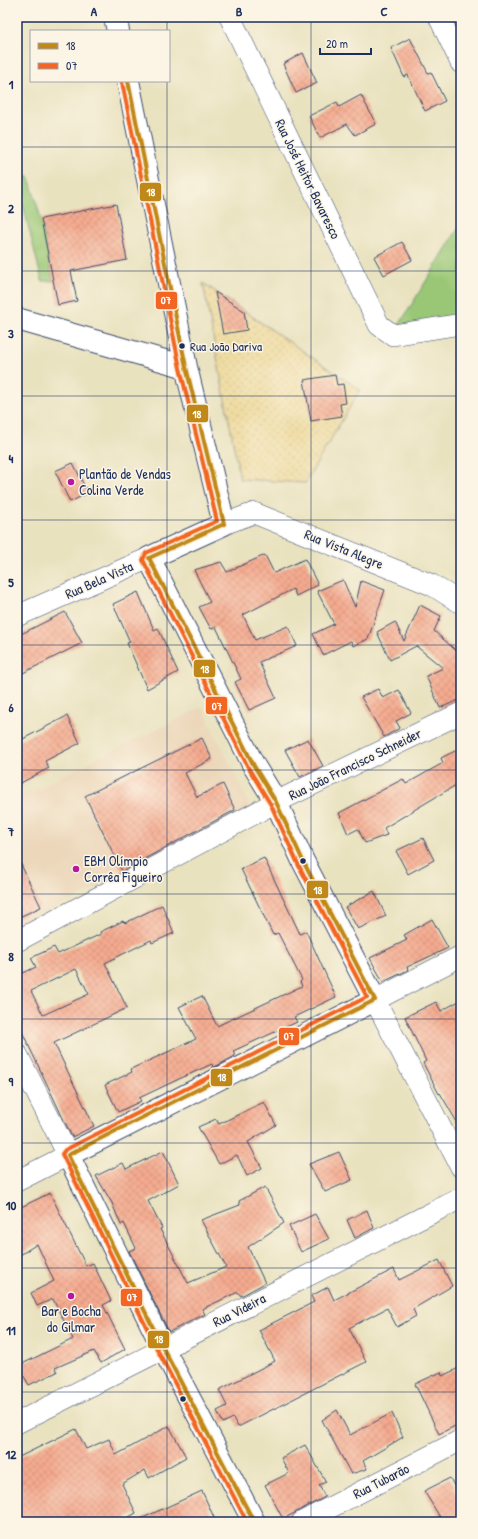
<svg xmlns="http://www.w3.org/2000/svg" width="478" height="1539" viewBox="0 0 478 1539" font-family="'Patrick Hand',sans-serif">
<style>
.built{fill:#ecd7ba}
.green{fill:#9ac775;stroke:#5a7b6a}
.sand{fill:url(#sand-dots);stroke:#84847e}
.building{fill:url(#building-cross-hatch);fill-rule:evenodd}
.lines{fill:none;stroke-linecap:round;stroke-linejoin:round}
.minor-casing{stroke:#3a4a6d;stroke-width:22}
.tertiary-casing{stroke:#3a4a6d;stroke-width:24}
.minor{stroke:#fff;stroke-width:21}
.tertiary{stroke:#fff;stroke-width:22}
.bus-1-casing{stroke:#fcf5e5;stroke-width:7}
.bus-2-casing{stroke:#fcf5e5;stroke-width:7}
.bus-1{stroke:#c08818;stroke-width:4}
.bus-2{stroke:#f26522;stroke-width:4}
.grid{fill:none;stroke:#1b2f5e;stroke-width:1;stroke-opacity:0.55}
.bus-dot{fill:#1b2f5e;stroke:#fcf5e5;stroke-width:1.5}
.poi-dot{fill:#b5179e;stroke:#fcf5e5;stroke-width:1.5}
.labels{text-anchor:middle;stroke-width:3;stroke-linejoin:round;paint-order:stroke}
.bus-label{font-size:13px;fill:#1b2f5e;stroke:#fcf5e5;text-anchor:start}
.street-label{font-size:14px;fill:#1b2f5e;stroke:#fcf5e5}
.poi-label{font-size:14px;fill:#1b2f5e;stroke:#fcf5e5;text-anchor:start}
.line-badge{stroke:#fcf5e5;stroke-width:1.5}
.badge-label{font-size:11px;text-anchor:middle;font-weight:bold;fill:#fff}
.neatline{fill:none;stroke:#1b2f5e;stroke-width:1.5}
.grid-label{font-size:13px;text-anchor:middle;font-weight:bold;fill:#1b2f5e}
</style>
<defs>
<pattern id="sand-dots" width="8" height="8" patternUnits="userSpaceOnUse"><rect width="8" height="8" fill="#eeda9e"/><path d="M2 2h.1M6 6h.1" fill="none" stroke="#ccbb8a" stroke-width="1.8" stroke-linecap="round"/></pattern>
<pattern id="building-cross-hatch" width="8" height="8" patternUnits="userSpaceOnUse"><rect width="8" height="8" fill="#f5ab8f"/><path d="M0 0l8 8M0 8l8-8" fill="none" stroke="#d1937e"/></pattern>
</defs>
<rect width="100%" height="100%" fill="#fcf5e5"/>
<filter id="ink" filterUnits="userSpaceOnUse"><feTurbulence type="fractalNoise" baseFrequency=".025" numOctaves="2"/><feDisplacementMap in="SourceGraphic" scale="8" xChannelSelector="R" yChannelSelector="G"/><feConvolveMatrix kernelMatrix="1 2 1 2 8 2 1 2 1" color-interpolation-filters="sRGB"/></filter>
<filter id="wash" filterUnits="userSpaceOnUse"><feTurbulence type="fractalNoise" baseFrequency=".012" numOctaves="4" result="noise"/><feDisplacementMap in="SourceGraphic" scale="16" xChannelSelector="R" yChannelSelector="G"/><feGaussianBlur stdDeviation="0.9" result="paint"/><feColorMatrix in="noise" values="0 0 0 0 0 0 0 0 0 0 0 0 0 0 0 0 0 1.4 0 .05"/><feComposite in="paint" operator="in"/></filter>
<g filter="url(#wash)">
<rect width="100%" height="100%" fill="#e9e2bf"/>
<path class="built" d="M202,707L253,812L17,927V798Z"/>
<path class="green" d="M17,174L29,177L41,219L53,281H42L22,201L17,200Z
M461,224V324L393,335Z"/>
<path class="sand" d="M203,283L360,390L305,483L240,479Z"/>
<g id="blocks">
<path class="building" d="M410,38L428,73L431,72L445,101L425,111L408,75L404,77L391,48Z
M303,53L317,83L296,93L283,64Z
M361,95L376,124L355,135L347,124L320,138L309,116L337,102L339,107Z
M116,204L127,260L71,271L77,301L58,305L41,219Z
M402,242L412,260L384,275L374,257Z
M215,292L244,311L247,330L223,334Z
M335,375L337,385L343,384L346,403L340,404L342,416L311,421L304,380Z
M73,463L88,493L70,502L55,471Z
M265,555L274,573L305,559L318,585L296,596L293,589L243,615L255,640L288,626L297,646L259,662L276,698L249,710L235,682L241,679L216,627L211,629L199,607L210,602L194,570L221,562L227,572Z
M343,580L355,607L361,581L385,590L368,639L353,646L351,641L323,655L313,634L334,624L317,591Z
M138,592L154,630L158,628L178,672L147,689L127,643L130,642L113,604Z
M420,605L441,616L434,631L461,655V699L440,708L426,676L443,668L416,646L390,660L377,632L395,622L404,641Z
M65,612L82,643L23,673L17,662V636Z
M378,689L383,698L399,690L411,713L396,721L400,728L384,737L361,697Z
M67,716L80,743L45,761L49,768L17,785V742Z
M202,738L212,759L185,773L197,797L223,784L235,810L122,871L85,796Z
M308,739L323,766L300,777L285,750Z
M461,748V782L384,828L387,835L365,843L358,829L348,834L339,813L403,779L406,784L443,763L441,758Z
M423,838L434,860L408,874L396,851Z
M17,856L41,907L17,918Z
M264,858L300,934L306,931L336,997L294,1017L297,1022L233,1051L235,1056L213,1068L212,1064L179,1079L139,1098L141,1101L118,1112L105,1085L132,1072L131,1069L196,1039L179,1007L202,996L217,1026L302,986L300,982L302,980L278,933L273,935L241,869Z
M374,891L386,916L358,929L345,907Z
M162,905L174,933L152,943L151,940L105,963L127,1008L54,1043L94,1126L72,1137L17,1021V961L23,973L36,967L31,958L54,947L58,954L101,934L100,932L123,921L125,923ZM76,969L89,994L43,1015L31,991Z
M432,919L448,948L407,967L408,970L383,982L370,958L407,940L404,935Z
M461,1000V1129L440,1093L439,1094L423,1063L426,1061L405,1017L436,1002L441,1011Z
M264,1102L276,1125L248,1142L262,1168L247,1176L237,1155L219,1164L198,1127L216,1119L219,1124Z
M163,1151L179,1184L148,1201L162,1228L160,1229L188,1283L226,1267L201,1220L240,1205L239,1201L265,1187L284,1223L248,1247L265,1283L241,1296L238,1292L202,1309L205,1314L169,1332L129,1251L136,1248L124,1223L121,1225L112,1203L96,1176L123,1163L126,1169Z
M339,1152L352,1180L325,1192L309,1164Z
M50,1193L86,1266L93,1263L111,1301L103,1305L125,1349L101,1363L94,1351L55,1368L57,1372L29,1385L18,1366L73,1339L53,1299L37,1306L31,1293L54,1281L37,1244L17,1257V1209Z
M367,1210L374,1228L355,1238L347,1220Z
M315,1214L329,1239L301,1252L289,1226Z
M439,1260L452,1286L413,1309L416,1316L397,1327L387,1308L349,1328L366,1362L238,1427L233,1418L223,1423L217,1411L227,1406L219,1390L275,1361L259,1330L314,1302L311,1296L328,1287L334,1300L394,1269L399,1280Z
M461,1367V1423L439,1434L415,1384L441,1372L442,1376Z
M337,1410L350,1435L392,1413L403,1437L363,1461L367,1469L351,1474L322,1420Z
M169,1426L186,1457L149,1478L145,1470L122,1484L136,1513L120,1522H17V1458L76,1429L86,1449L109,1439L116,1455Z
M305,1445L326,1482L319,1485L325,1497L283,1519L265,1485L289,1473L281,1458Z
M450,1478L461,1499V1522H443L424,1491Z
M202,1491L216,1522H134Z"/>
</g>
</g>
<g filter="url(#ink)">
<use href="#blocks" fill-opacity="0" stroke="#3a4a6d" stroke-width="1"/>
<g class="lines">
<defs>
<path id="minor" d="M230,17L379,325L393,335L461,324
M439,17L461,63
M224,524L254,513L432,585L461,603
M17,616L149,558
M17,941L276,802L461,713
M461,956L375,1000L461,1167
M17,1054L68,1155L17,1181
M17,1423L461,1198
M302,1522L461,1440"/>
<path id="tertiary" d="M115,17L118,31
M128,81L186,367L224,524L149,558L254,766L276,802L303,861L375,1000L68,1155L163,1348L254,1522
M17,319L186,367"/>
</defs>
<use href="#minor" class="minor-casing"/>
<use href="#tertiary" class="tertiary-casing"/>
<use href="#minor" class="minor"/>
<use href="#tertiary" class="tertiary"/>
<defs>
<path id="bus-1" d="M128,81L186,367L224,524
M149,558L254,766L276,802L303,861L375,1000
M149,558L224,524
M68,1155L163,1348L254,1522
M68,1155L375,1000"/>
<path id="bus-2" d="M122,82L180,368L217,521L146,553L143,560L249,769L271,805L298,864L367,997L65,1150L62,1154L158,1351L247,1522"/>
</defs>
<use href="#bus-1" class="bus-1-casing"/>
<use href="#bus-2" class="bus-2-casing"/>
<use href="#bus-1" class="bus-1"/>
<use href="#bus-2" class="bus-2"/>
</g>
</g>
<path class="grid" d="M167,17V31M311,17V1522M167,81V1522M17,147H461M17,271H461M17,396H461M17,520H461M17,645H461M17,770H461M17,894H461M17,1019H461M17,1143H461M17,1268H461M17,1392H461"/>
<g class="bus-dot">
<circle cx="182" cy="346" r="3.5"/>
<circle cx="303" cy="861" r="3.5"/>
<circle cx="183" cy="1399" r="3.5"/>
</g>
<g class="poi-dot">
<circle cx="71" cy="482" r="4"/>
<circle cx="76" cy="869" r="4"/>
<circle cx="71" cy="1296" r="4"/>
</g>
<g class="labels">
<g class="bus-label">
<text x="190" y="351">Rua João Dariva</text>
</g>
<g class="street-label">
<text transform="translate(308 179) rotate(64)" y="5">Rua José Heitor Bavaresco</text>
<text transform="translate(344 549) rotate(22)" y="5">Rua Vista Alegre</text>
<text transform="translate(99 580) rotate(-24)" y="5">Rua Bela Vista</text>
<text transform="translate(355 764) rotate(-26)" y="5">Rua João Francisco Schneider</text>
<text transform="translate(239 1310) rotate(-27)" y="5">Rua Videira</text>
<text transform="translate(381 1481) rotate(-27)" y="5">Rua Tubarão</text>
</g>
<g class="poi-label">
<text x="79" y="479">Plantão de Vendas<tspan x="79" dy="16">Colina Verde</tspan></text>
<text x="84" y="866">EBM Olímpio<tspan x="84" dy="16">Corrêa Figueiro</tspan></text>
<text x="71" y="1316" text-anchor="middle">Bar e Bocha<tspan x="71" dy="16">do Gilmar</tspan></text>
</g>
</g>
<g class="line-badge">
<rect x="139" y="182" width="23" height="20" rx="4" fill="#c08818"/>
<rect x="155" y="291" width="23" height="19" rx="4" fill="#f26522"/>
<rect x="186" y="404" width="23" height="19" rx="4" fill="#c08818"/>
<rect x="193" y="659" width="23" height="19" rx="4" fill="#c08818"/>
<rect x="205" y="696" width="23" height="19" rx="4" fill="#f26522"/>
<rect x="306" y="880" width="23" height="19" rx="4" fill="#c08818"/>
<rect x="278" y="1027" width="22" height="19" rx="4" fill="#f26522"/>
<rect x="210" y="1068" width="23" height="19" rx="4" fill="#c08818"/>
<rect x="120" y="1288" width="23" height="19" rx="4" fill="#f26522"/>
<rect x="147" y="1330" width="23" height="19" rx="4" fill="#c08818"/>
</g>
<g class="badge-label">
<text x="151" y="196">18</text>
<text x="166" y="304">07</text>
<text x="197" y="418">18</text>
<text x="205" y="673">18</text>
<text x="217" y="710">07</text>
<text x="318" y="894">18</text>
<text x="289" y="1040">07</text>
<text x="222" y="1081">18</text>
<text x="132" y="1301">07</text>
<text x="159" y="1343">18</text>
</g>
<rect width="478" height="1539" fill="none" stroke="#fcf5e5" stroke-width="44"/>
<rect x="30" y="30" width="140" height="52" fill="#fcf5e5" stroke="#a2a6af"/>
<rect x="38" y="43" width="20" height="6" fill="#c08818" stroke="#a2a6af"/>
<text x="66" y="50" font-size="12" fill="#1b2f5e">18</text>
<rect x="38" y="63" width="20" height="6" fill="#f26522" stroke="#a2a6af"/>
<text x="66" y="70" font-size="12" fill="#1b2f5e">07</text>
<path d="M320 48v6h51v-6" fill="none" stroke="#1b2f5e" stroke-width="2"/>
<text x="326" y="48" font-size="12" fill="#1b2f5e" stroke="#fcf5e5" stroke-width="3" paint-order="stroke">20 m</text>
<rect x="22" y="22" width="434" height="1495" class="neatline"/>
<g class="grid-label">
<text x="94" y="16">A</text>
<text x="239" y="16">B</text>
<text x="384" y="16">C</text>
<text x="11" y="89">1</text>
<text x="11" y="213">2</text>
<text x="11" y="338">3</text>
<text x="11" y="463">4</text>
<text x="11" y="587">5</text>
<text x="11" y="712">6</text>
<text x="11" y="836">7</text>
<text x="11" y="961">8</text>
<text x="11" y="1086">9</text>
<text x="11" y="1210">10</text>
<text x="11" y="1335">11</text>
<text x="11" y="1459">12</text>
</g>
</svg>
